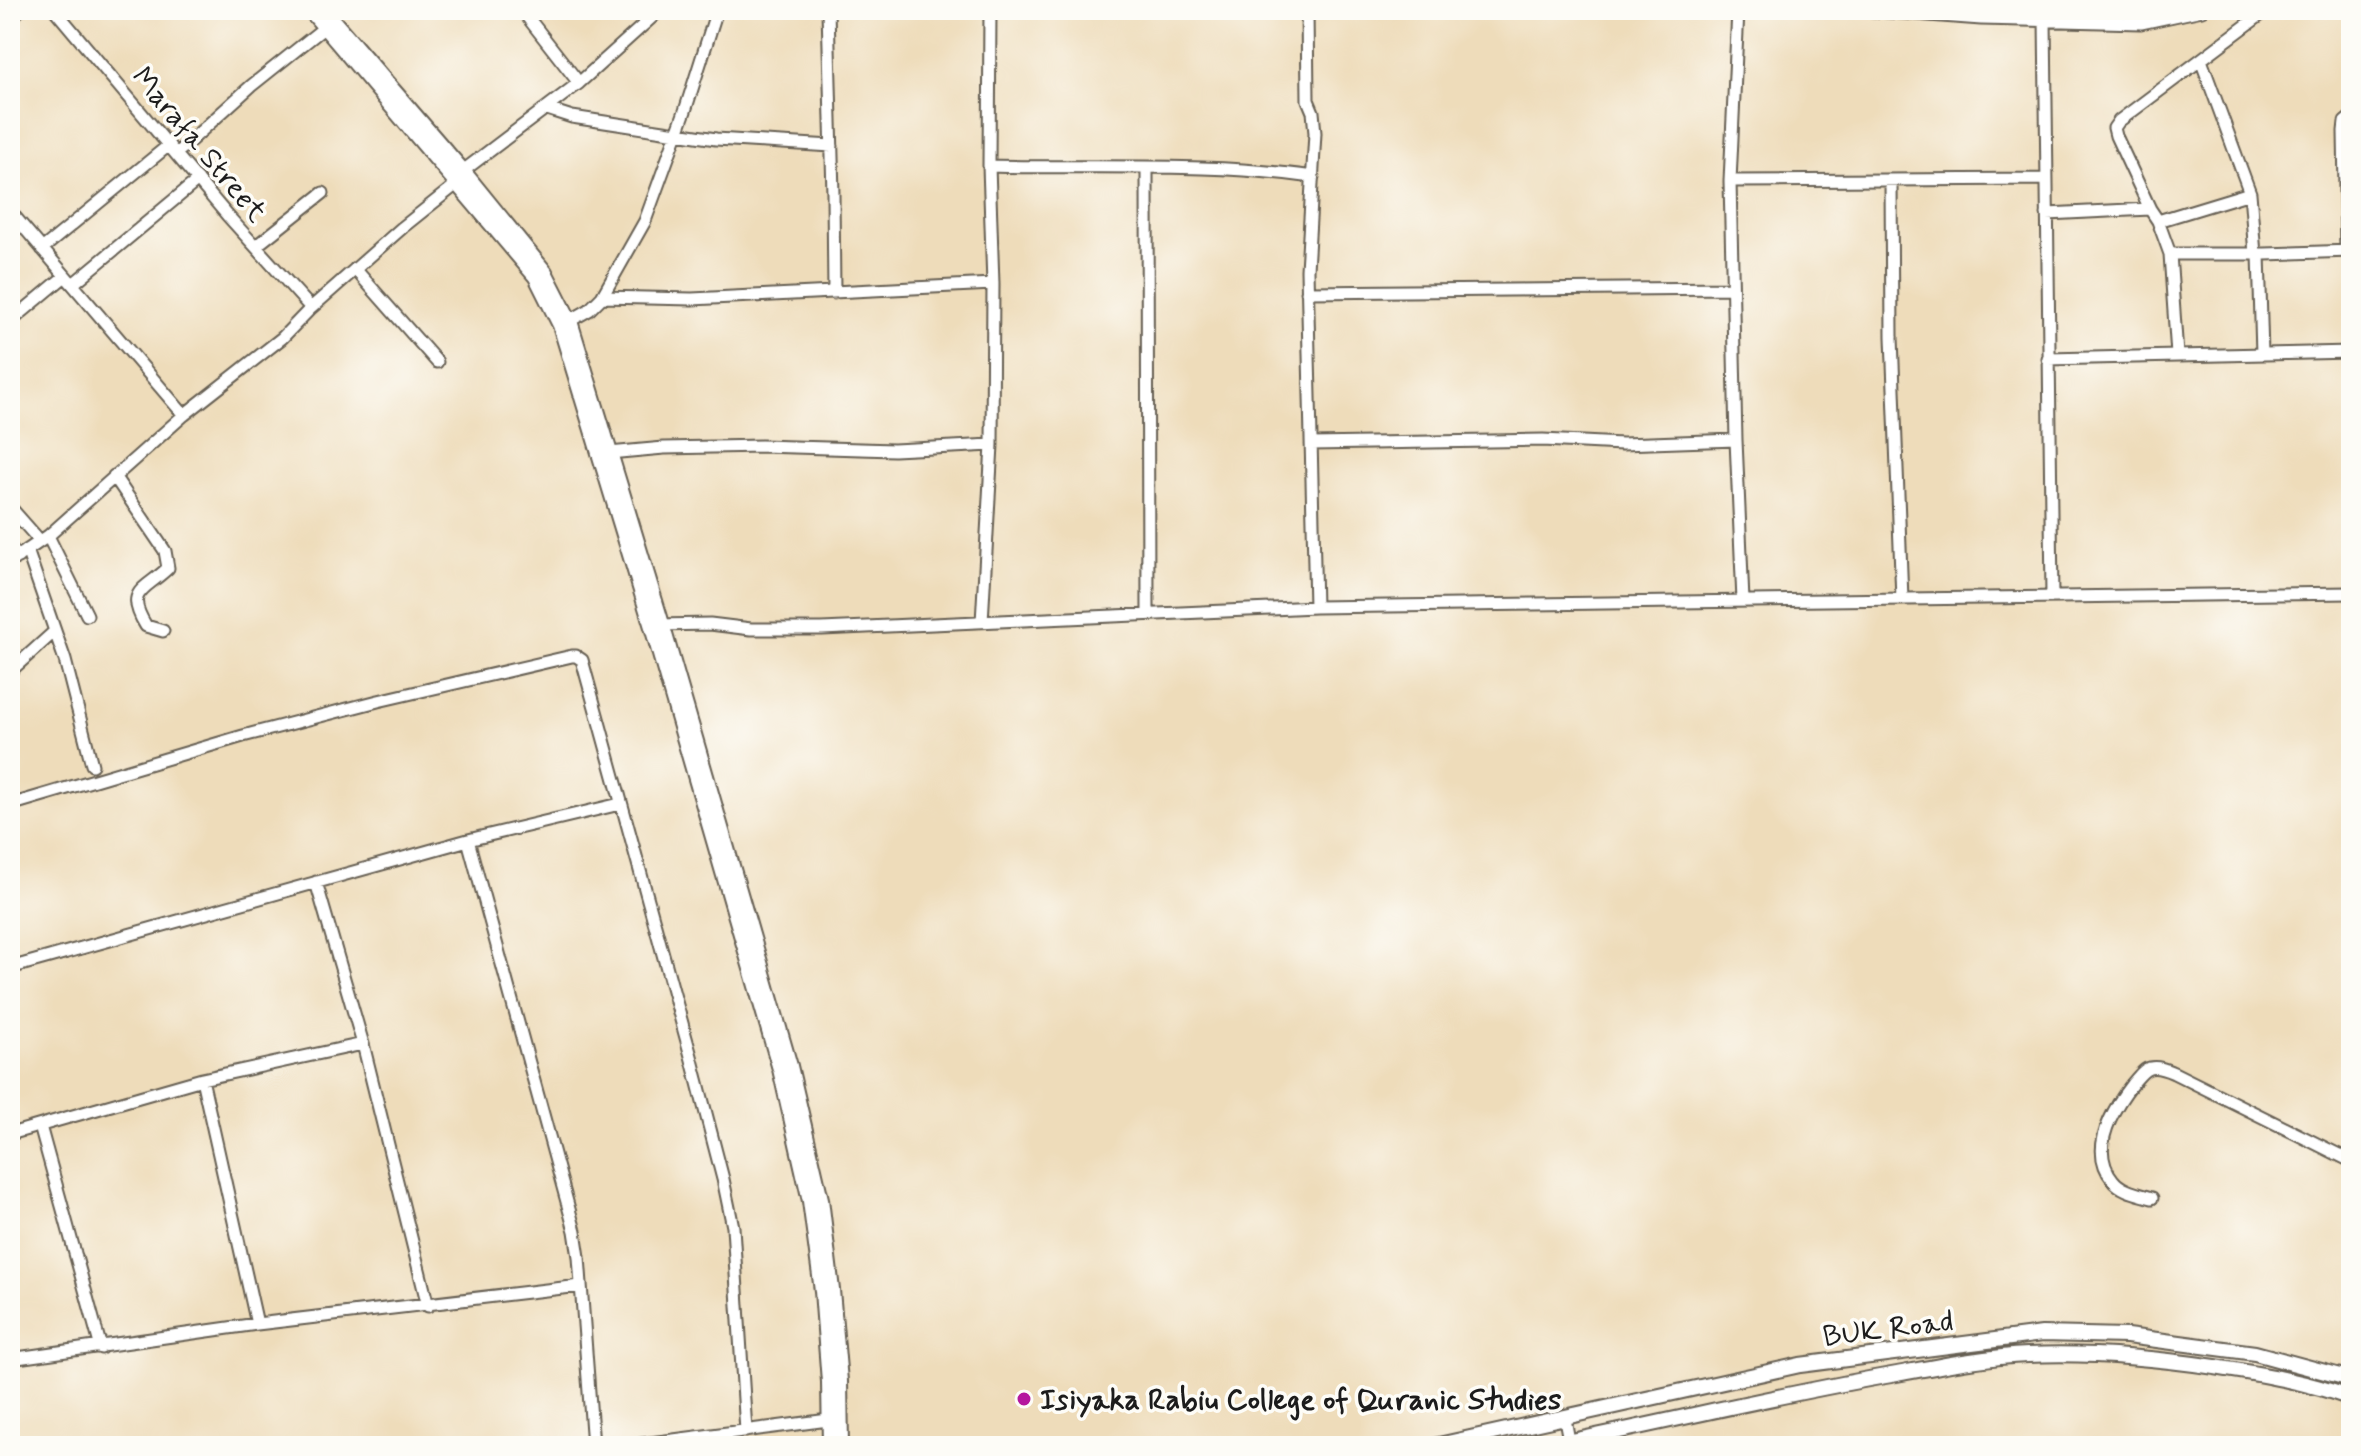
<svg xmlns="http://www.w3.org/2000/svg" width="2361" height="1456" viewBox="0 0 2361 1456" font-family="Mynerve,sans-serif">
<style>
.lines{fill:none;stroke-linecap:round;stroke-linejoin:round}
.minor-casing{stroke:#665f53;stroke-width:15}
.major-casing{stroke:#665f53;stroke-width:18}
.minor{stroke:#fff;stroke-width:11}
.major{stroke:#fff;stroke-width:14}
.poi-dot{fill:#b5179e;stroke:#fdfcf7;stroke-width:3}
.labels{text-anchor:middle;stroke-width:7;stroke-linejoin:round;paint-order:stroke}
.street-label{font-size:30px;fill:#1c1c1c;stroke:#fdfcf7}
.poi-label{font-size:30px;font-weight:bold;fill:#1c1c1c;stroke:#fdfcf7;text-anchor:start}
</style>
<rect width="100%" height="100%" fill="#fdfcf7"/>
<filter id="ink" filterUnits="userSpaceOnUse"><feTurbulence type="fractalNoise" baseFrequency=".0125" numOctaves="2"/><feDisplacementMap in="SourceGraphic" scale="16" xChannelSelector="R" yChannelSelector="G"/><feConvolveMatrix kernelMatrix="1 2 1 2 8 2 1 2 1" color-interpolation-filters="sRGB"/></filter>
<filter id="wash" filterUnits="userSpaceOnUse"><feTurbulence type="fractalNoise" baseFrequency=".006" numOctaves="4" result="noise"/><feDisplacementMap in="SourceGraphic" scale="32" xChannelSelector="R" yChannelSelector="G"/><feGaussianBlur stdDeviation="1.8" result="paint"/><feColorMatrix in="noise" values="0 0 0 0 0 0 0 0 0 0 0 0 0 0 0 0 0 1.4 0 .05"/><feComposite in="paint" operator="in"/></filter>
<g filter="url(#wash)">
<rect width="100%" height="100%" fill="#eedcba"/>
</g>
<g filter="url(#ink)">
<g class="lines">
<defs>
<path id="minor" d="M55,10L227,215L311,308
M522,10L579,83
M828,10L833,194L834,293
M1307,10L1308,100L1313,112L1315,133L1307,270L1315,607
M1738,10L1730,181L1736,440L1743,601
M1863,10L1981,19L2141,23L2202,10
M2140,10L2141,23
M10,18L20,10
M2045,19L2052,597
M2201,60L2250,193L2255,254
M547,109L572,117L716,139L832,146
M177,153L251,86L325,27
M989,166C1097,169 1206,162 1313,177
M1147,168L1148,614
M463,171L579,83L660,10
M1891,180L1892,337L1902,599
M1730,181L2047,179
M10,211L184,415
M2047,214L2150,209
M2158,221L2250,193
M256,246L323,193
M42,249L169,145
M2346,251L2344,131L2345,122L2351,117
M2170,254H2265L2351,251
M2259,254L2262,354
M355,269L437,362
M73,284L198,180
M1307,292L1732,288
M602,297L692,299L993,284
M10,322L65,276
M566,323L589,310L602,297L645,221L685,111L717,10
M2177,355L2170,254L2158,221L2150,209L2116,136L2114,128L2119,121L2267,10
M2048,359L2351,352
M1311,444L1543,440L1622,444L1736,440
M609,453L664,448L761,446L894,450L992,445
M114,476L165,551L168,568C144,591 124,590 146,626L163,631
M10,507L40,541
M48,536L87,615
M10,547L18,557
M27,550L65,660L92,765
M10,562L48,536L184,415L282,338L311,308L403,227L458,183
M982,622L992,445L993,284L989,166L990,10
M657,625L710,624L751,629H822L1315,607L2351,593
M15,667L55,631
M10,805L243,736L378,701L572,656H576L582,660L691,1056L723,1179L733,1227L746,1431
M468,840L575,1231L579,1257L593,1446
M316,882L363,1044L428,1306
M10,968L468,840L620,804
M202,1079L257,1324
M40,1126L101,1348
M10,1134L202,1079L363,1044
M2152,1198C2139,1194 2121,1191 2113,1180C2088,1150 2112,1110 2132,1084C2137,1079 2143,1069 2150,1068C2158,1066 2167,1070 2174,1073L2351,1161
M10,1359L257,1324L580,1286
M1565,1419L1570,1446
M627,1446L836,1419"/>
<path id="major" d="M310,10L536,277L560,325L652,627L780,1069L810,1201L822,1291L829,1382L830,1446
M324,10L463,171L545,272L570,321L662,624L790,1066L821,1199L832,1290L840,1381L841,1446
M1434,1446L1800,1365L2042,1334L2127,1336L2255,1353L2351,1379
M1547,1446C1664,1423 1779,1394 1897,1374C1940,1366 1984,1357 2028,1355C2091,1352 2154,1358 2215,1367C2260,1374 2308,1382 2351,1398"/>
</defs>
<use href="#minor" class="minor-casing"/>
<use href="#major" class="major-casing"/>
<use href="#minor" class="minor"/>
<use href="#major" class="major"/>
</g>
</g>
<circle class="poi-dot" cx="1024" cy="1399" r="8"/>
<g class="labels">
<g class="street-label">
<text transform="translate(200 144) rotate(50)" y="10">Marafa Street</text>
<text transform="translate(1888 1328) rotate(-7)" y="10">BUK Road</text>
</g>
<g class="poi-label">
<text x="1040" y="1409">Isiyaka Rabiu College of Quranic Studies</text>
</g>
</g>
<rect width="2361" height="1456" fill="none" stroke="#fdfcf7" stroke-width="40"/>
</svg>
